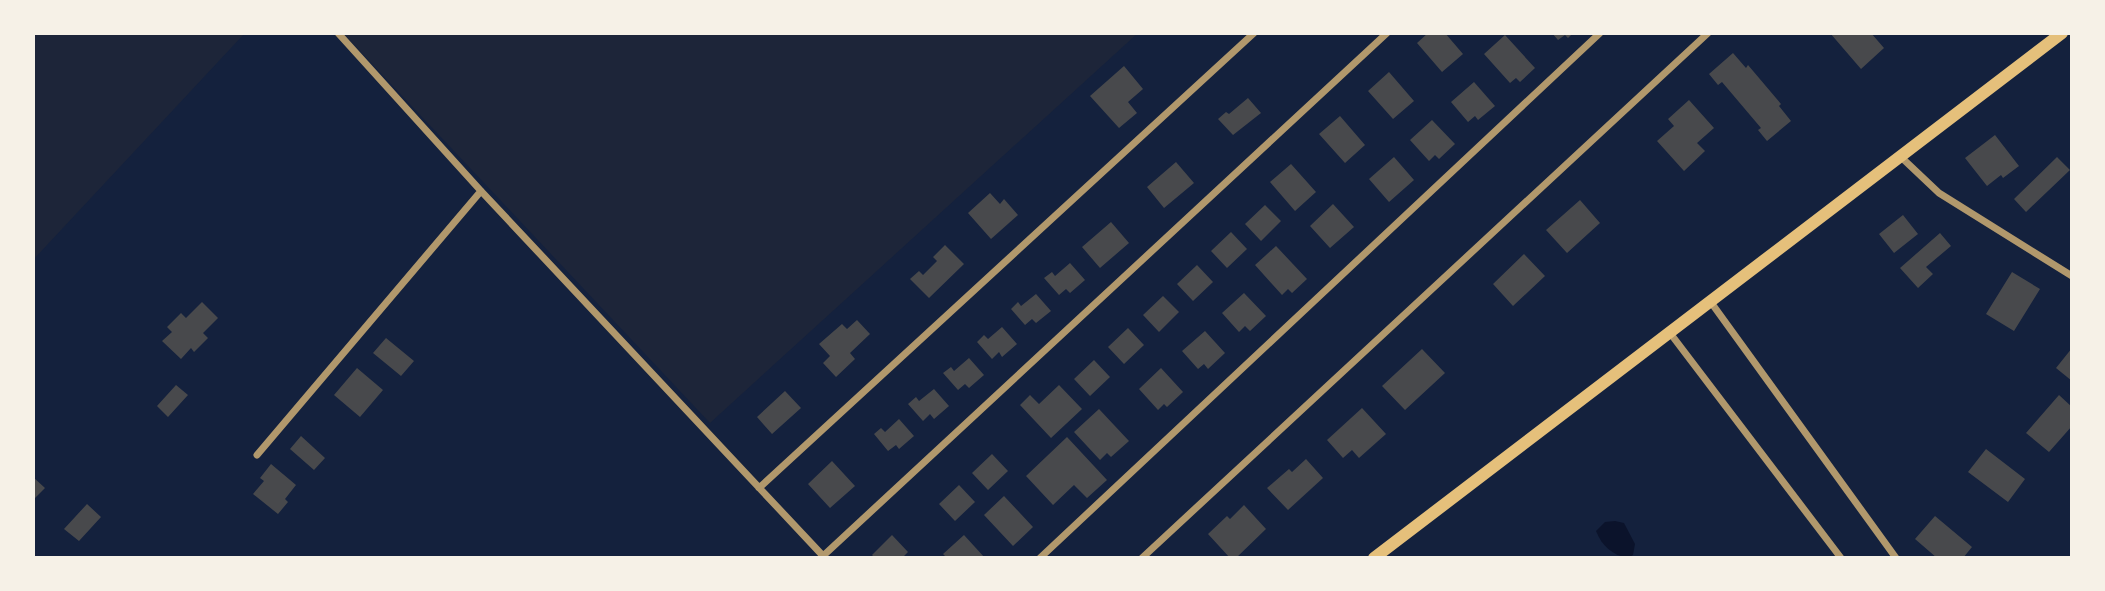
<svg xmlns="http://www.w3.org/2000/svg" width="2105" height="591" viewBox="0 0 2105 591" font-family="Karla,sans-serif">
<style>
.green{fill:#1d2539}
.water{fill:#0b132b}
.building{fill:#48494c}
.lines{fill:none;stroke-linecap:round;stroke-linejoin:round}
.minor{stroke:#b1986c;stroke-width:7}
.secondary{stroke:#e5c07b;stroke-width:12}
</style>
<rect width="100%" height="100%" fill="#14213d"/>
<path class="green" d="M33,33H245L33,260Z
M343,33H1138L710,423Z"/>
<path class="water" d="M1615,521L1624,523L1635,544L1633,555L1628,558C1612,555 1602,546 1596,531L1605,522Z"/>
<path class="building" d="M1428,33H1445L1463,54L1442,72L1417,43Z
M1552,33H1573L1568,38L1565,35L1558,40Z
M1830,33H1871L1884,48L1861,69Z
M1505,35L1535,68L1520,82L1516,78L1510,83L1484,54Z
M1733,53L1746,68L1748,65L1781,104L1779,106L1791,121L1767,141L1758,130L1761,128L1722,82L1718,85L1709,74Z
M1124,66L1143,89L1128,102L1137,113L1119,128L1090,96Z
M1389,72L1414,101L1393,119L1368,91Z
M1474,82L1495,106L1478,120L1475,116L1468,122L1451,102Z
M1248,98L1261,113L1233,135L1218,119L1226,112L1229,114Z
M1689,100L1714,128L1697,143L1705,151L1684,171L1657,141L1674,126L1668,119Z
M1340,116L1365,145L1345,163L1319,134Z
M1432,120L1455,144L1439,159L1435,155L1429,161L1410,140Z
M1995,135L2019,166L2003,178L2001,175L1987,186L1965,158Z
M1394,157L1414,180L1389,202L1369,179Z
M2057,157L2070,170L2026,212L2014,199Z
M1176,162L1194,183L1164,208L1147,187Z
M1291,164L1316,192L1295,211L1270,182Z
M990,193L1000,204L1004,199L1018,215L991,239L968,213Z
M1580,200L1600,223L1567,253L1546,230Z
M1333,204L1354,227L1330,248L1310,226Z
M1265,205L1281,221L1261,241L1245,224Z
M1903,215L1918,234L1894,253L1879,234Z
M1111,222L1129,243L1100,268L1082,247Z
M1231,232L1247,249L1227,268L1211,251Z
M1940,233L1951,246L1926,267L1933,274L1918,288L1900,268Z
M945,245L964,264L929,298L910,279L919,271L923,275L937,261L933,257Z
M1276,246L1307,279L1292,293L1288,289L1282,295L1255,265Z
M1524,254L1545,276L1513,306L1493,284Z
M1070,263L1085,280L1070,293L1066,289L1059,295L1044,278L1052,272L1055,276Z
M1197,265L1213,282L1193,301L1177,284Z
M2012,272L2040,289L2014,331L1986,314Z
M1244,293L1266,316L1250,331L1245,326L1239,332L1222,313Z
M1036,294L1051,311L1036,323L1032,319L1025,325L1011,309L1018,302L1021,306Z
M1163,296L1179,312L1159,332L1143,315Z
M202,302L218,318L203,333L208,338L194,352L191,348L181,359L162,341L172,332L167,327L181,313L186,318Z
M857,320L870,334L850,353L855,359L836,377L823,363L830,356L819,344L842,324L847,329Z
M1002,327L1017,344L1002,357L999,352L992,359L977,342L984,335L988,339Z
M1128,328L1144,345L1124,364L1108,347Z
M1205,331L1225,353L1208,369L1204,364L1198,369L1182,351Z
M386,338L414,361L401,376L373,353Z
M2072,348V381L2056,368Z
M1422,349L1445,373L1405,410L1382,386Z
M969,358L984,375L969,388L965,384L958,390L943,373L951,367L954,371Z
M1094,360L1110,377L1090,396L1074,379Z
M357,368L383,390L360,417L334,395Z
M1161,368L1183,392L1167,407L1164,404L1158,410L1139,389Z
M176,385L188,395L168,417L157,406Z
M1059,385L1082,409L1051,438L1020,405L1030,395L1039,404Z
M934,389L949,406L934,419L930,414L923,421L908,404L916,397L919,401Z
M785,391L801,408L772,434L757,417Z
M2059,395L2072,407V426L2049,452L2026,433Z
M1362,408L1386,434L1359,458L1352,450L1343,458L1327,440Z
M1099,409L1129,441L1111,457L1107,453L1100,460L1074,432Z
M899,419L914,436L899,449L896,445L888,451L874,434L881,428L885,432Z
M301,436L325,458L314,470L290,449Z
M1067,437L1107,480L1087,498L1074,485L1053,505L1026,476Z
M1986,449L2025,479L2008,502L1968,472Z
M992,454L1008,471L988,490L972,473Z
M1306,459L1323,478L1288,510L1267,488L1289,469L1292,472Z
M832,461L855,486L830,508L808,484Z
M271,464L296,485L285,499L288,502L278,514L253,494L264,481L260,478Z
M33,477L45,488L33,500Z
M959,485L975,502L955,521L939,504Z
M1004,496L1033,527L1013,546L984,515Z
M87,504L101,517L79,541L64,529Z
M1244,505L1266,529L1236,558H1230L1208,534L1227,516L1230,519Z
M1935,516L1972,547L1963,558H1937L1915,539Z
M892,535L908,552L902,558H875L872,555Z
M964,535L985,558H947L943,554Z"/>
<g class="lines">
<path class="minor" d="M338,33L481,191L825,558
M1902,158L1939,193L2072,276
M1710,301L1896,558
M1670,333L1841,558
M257,455L481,191
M759,488L1254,33
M823,556L1387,33
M1040,558L1600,33
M1142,558L1708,33"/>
<path class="secondary" d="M1374,558L2062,33"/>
</g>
<rect width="2105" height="591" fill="none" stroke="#f6f1e7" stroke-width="70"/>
</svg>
